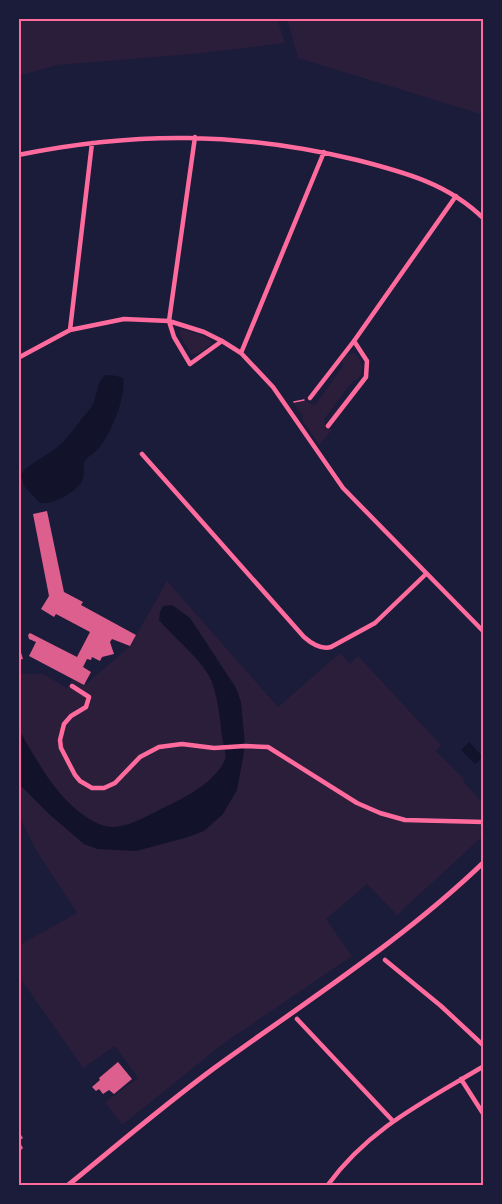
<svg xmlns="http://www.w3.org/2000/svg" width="502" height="1204" viewBox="0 0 502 1204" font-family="Barlow,sans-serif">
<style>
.green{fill:#2a1e3b}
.water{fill:#12122b}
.building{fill:#dd5f8e}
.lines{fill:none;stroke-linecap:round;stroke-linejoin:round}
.path{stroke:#ff6b9d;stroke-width:1.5}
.minor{stroke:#ff6b9d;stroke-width:4.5}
.tertiary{stroke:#ff6b9d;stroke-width:5}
.neatline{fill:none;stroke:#ff6b9d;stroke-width:2}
</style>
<rect width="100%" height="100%" fill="#1b1b3a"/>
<path class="green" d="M18,18H277L285,43L193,54L57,65L18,76Z
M287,18H484V115L298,58Z
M180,329L204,336L211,341L212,344L197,354H191L180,335Z
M354,353C364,361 366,377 353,381L324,419L325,424L332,430L319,445L302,419L303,416L294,404L306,400L312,405L316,404L343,366L342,361L347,355Z
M167,581L278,707L340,653L350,664L358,656L441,745L436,751L464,779L463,781L484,804V835L397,915L367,884L326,919L352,956L224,1043L122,1125L105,1102L138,1078L115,1046L83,1068L18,975V946L77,913L36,850L18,814V674H43L67,688L73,679L85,685L130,646Z"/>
<path class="water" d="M105,375L117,376L123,378C127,395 110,436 98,449C93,454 88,456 84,462C83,468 85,475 82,481C77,492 52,505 40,503L24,486L21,474C29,463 47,456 59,446C69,437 80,420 90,409C98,399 95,384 105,375Z
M172,605L190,618L236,688L241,702L245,746L242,763L237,790L223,814L204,831L185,838L136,851L97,849L84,844L49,814L18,783V728C39,764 60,806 99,824C118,833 141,819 159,810C180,800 212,785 224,762C228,754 223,745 222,736C220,718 218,699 212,682C204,661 174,638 159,620L160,612L163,606Z
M469,742L483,757L475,764L461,750Z"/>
<path class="building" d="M47,511L64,592L83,602L81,605L136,635L130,646L112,639L110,642L114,654L102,657L100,661L92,657L91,660L87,659L83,667L91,672L84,685L29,656L36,642L29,639L28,635L30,633L77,657L90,632L56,614L54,617L41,609L49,596L33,514Z
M18,643L23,659L18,660Z
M118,1062L132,1079L114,1094L109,1090L103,1094L99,1089L96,1091L92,1087L100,1080L99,1078Z
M18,1130L23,1138L19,1141L23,1148L18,1153Z"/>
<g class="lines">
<path class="path" d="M294,402L304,400"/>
<path class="minor" d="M195,137L169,321L174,337L190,364L222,341
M18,155C135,131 242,132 357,160C404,172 449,184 484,219
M70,330L92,143
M241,353L324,152
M18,358L70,330L124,319L169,321L204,332L222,341L241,353L273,387L343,488L484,632
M310,398L354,341L456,196
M328,426L366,377L367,361L354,341
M142,454L304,637C312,644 321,650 331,647L375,623L426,574
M72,686L89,697L86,707L71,716L64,724L60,740L61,748L75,775L80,781L92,788H104L115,783L140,757L159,747L182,744L214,748L245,746L268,747L357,803L380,813L405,820L484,822
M385,960L441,1006L484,1046
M297,1019L392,1120
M461,1079L484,1115
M327,1186C369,1128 424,1102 484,1066"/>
<path class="tertiary" d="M67,1186C115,1147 163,1106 213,1069C305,1002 402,941 484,862"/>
</g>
<rect width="502" height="1204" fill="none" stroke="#1b1b3a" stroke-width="39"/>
<rect x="20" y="20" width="462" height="1164" class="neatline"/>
</svg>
